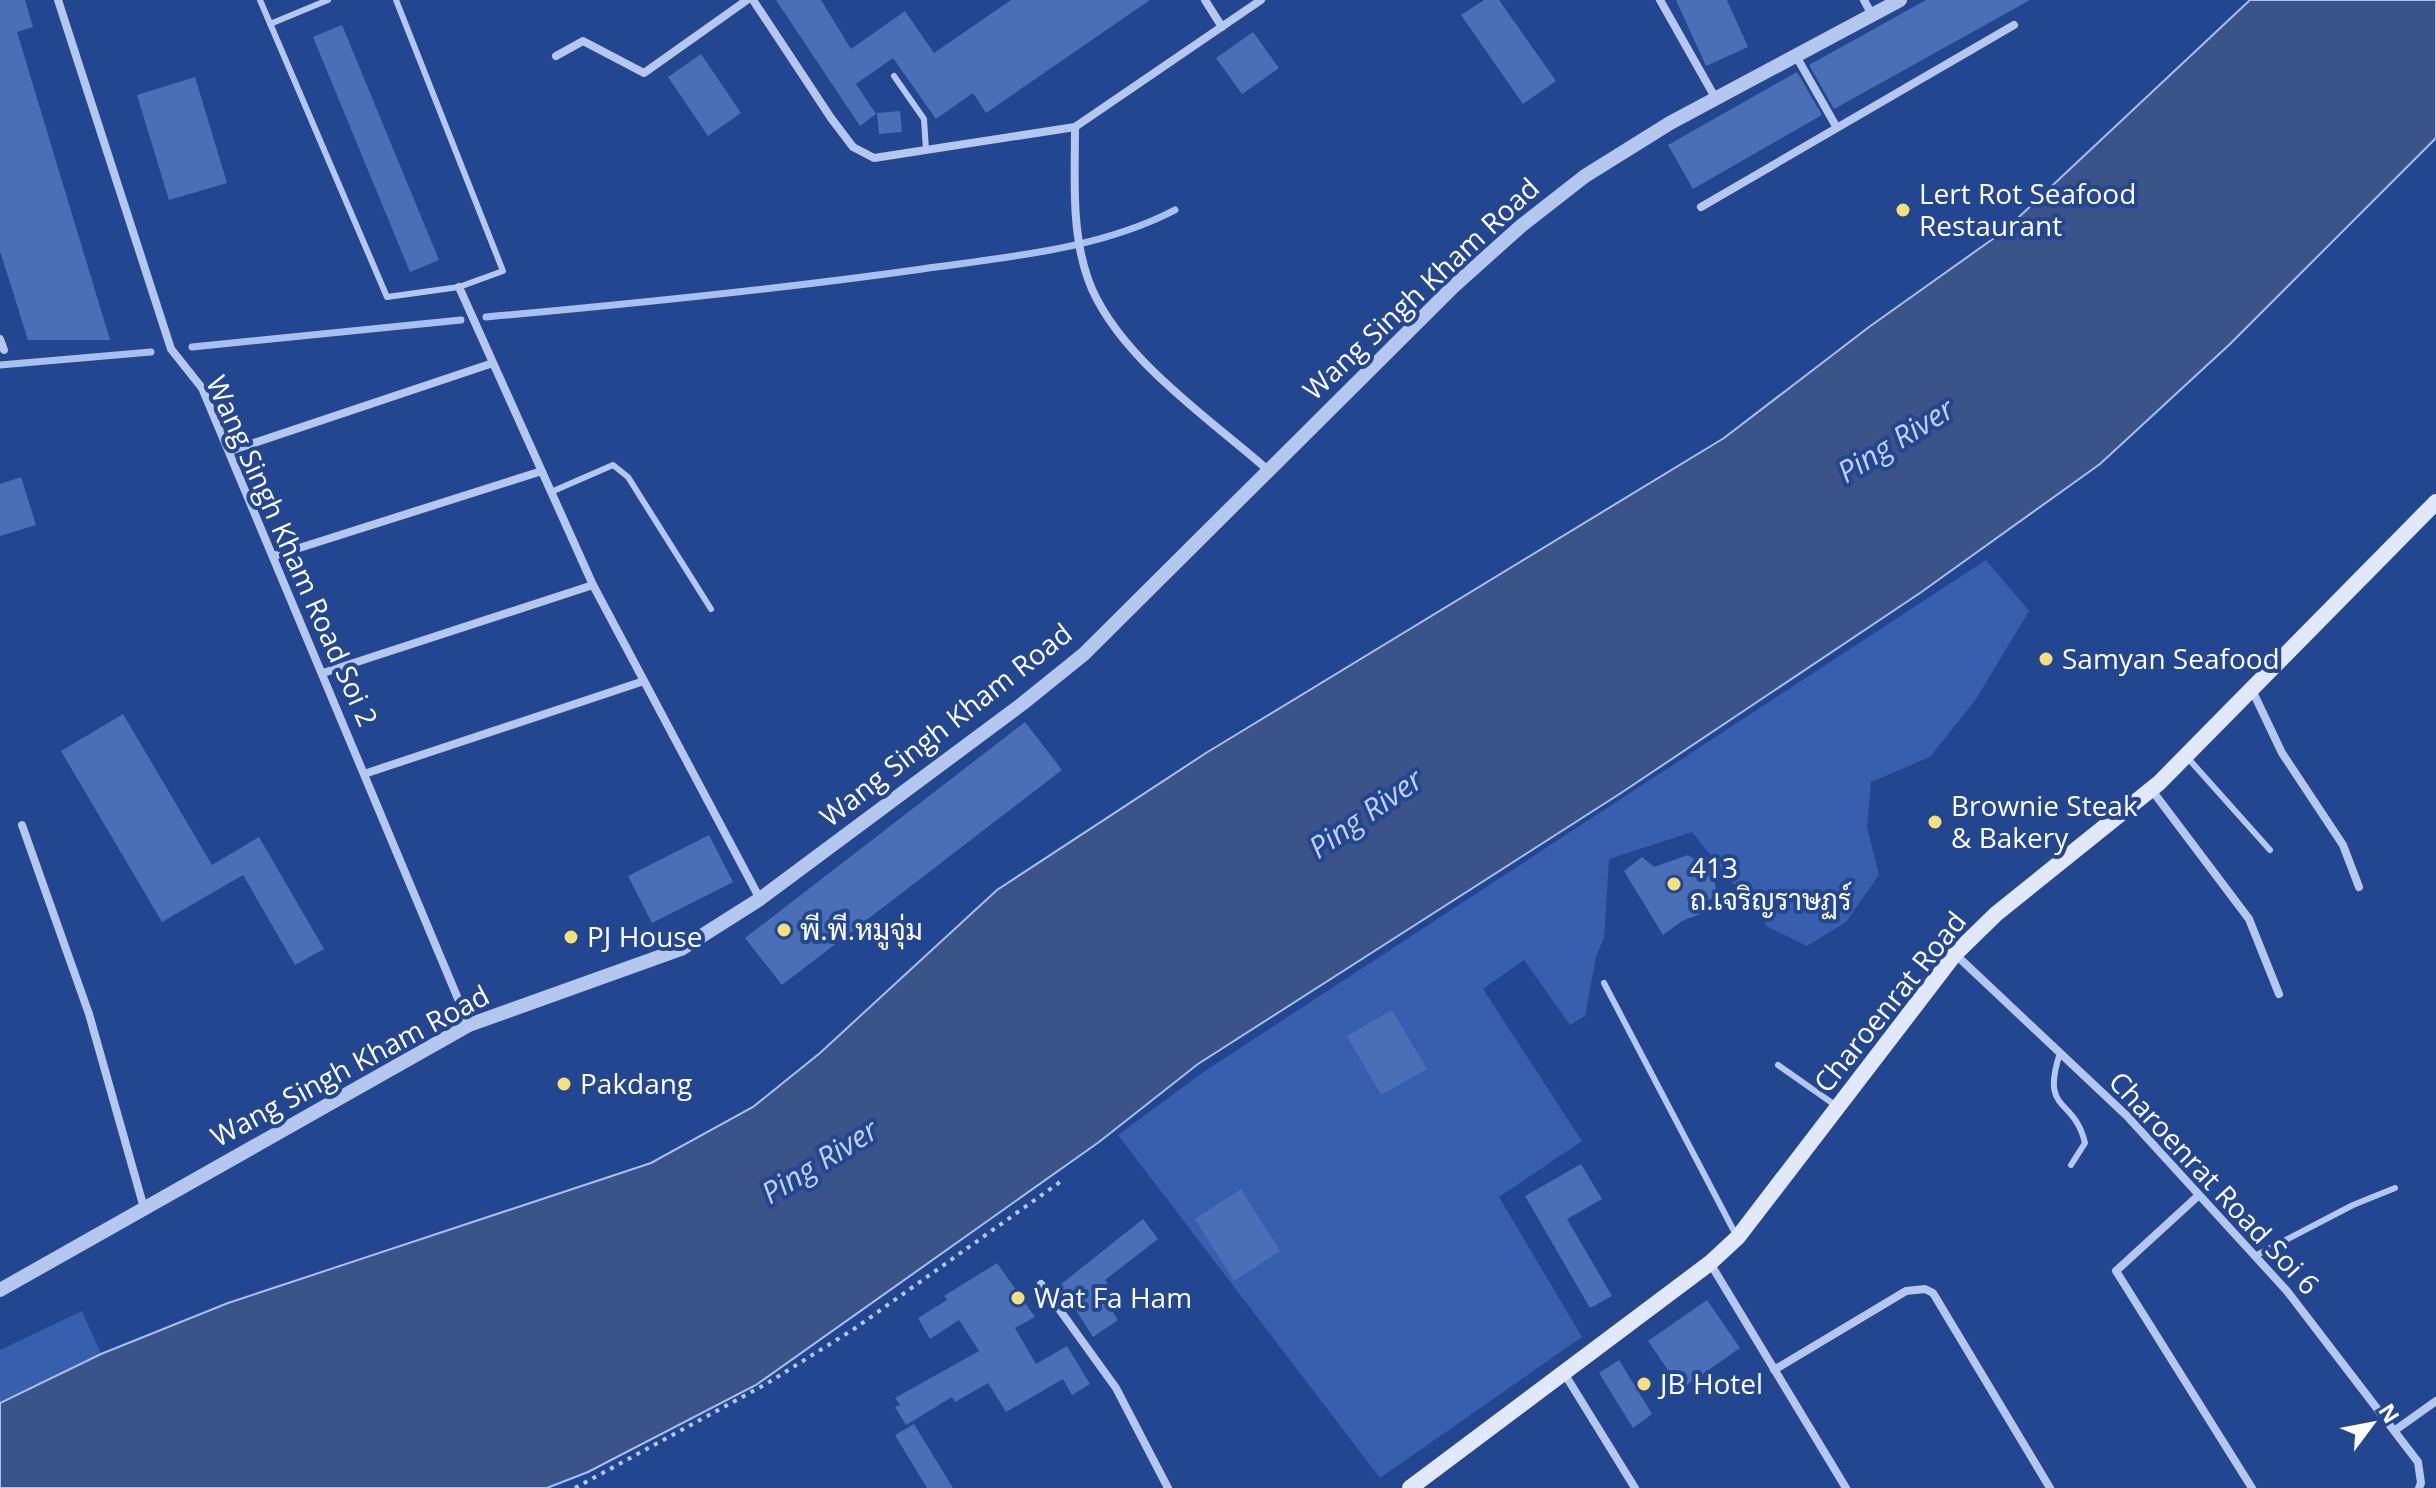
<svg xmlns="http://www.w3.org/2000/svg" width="2436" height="1488" viewBox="0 0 2436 1488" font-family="'Open Sans',Sarabun,sans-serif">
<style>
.green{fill:#375fad}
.water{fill:#3a5389;stroke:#a8c0ed;stroke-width:2}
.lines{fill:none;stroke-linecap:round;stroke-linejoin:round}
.stream{stroke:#a8c0ed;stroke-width:7}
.building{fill:#4b6fb6}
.path{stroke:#b4c7ec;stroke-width:4;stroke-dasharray:4 6;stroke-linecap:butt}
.service{stroke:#b4c7ec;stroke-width:6}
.minor{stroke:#b4c7ec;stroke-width:8}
.tertiary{stroke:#b4c7ec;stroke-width:14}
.secondary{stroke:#e0e8f9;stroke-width:16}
.poi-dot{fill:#f7e177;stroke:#234690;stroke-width:3}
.labels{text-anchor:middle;stroke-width:8;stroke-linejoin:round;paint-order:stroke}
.poi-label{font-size:28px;fill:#fff;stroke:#234690;text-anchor:start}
.street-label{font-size:28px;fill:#fff;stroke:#234690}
.water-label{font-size:30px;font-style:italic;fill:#c0d1f3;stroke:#234690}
</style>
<rect width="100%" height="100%" fill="#234690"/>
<path class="green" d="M1986,560L2029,611L1976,699L1930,757L1871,782L1867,827L1879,875L1846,922L1807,946L1768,927L1692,832L1609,859L1604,938L1596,957L1585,1016L1570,1025L1524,960L1483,989L1582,1141L1499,1197L1582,1337L1380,1478L1118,1135L1202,1073Z
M82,1311L101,1354L0,1403V1350Z"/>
<path class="water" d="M2250,0H2436V138L2230,344L2100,464L1920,593L1621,793L1198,1064L1099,1142L756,1385L588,1472L547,1488H0V1403L101,1354L228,1303L651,1163L753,1107L820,1053L997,890L1206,753L1724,438L1869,327L2004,231Z"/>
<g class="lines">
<path class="stream" d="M486,317C630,304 772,290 915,270C1003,257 1096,251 1175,210
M192,347L461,320
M0,365L151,352"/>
</g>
<path class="building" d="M0,0H25L33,27L17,32L110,340H28L0,251Z
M776,0H821L851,49L905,11L934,53L1011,0H1150L986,113L973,93L936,119L893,58L856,84L876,114L860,126Z
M1484,0H1499L1556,81L1523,104L1461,15Z
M1676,0H1727L1748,47L1706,66Z
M1926,0H2030L1834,109L1809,65Z
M342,25L439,260L410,272L313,37Z
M1253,32L1279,68L1242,94L1216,58Z
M701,54L741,113L708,136L668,77Z
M1797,72L1822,115L1693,189L1668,145Z
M195,77L227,183L169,200L137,95Z
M900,111L902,132L879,134L877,113Z
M21,477L36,525L0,536V484Z
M123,714L212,865L259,837L324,949L295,965L243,875L162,922L61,751Z
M1025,722L1062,770L782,985L745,938Z
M709,835L733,882L652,923L628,876Z
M1688,855L1713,872L1717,896L1699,905L1700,914L1682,921L1663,935L1624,871L1642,857L1654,867Z
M1392,1010L1427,1069L1381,1095L1347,1036Z
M1581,1164L1602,1199L1567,1219L1612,1296L1590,1308L1525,1196Z
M1241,1189L1280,1251L1234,1281L1195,1219Z
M1143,1219L1158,1239L1105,1280L1110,1287L1101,1294L1118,1320L1093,1337L1060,1285Z
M997,1263L1035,1317L1015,1328L1036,1364L1067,1346L1090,1384L1072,1395L1063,1379L1006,1412L988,1383L955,1402L952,1397L906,1425L895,1407L900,1405L895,1398L979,1351L959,1320L930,1339L918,1318L947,1300L944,1296Z
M1707,1300L1740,1348L1681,1389L1648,1341Z
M1619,1360L1652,1414L1633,1428L1599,1373Z
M914,1424L953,1488H927L895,1435Z"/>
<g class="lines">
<path class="path" d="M575,1488L766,1384L854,1329L1060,1182"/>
<path class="service" d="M260,0L387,297L459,287L503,271L396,0
M270,24L328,0
M894,76L924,119L926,150
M551,492L613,465L628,477L711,609
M2186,756L2270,850
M1604,983L1736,1235
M2060,1053C2040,1114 2074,1096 2085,1143L2071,1165
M1778,1065L1835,1105
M2255,1256L2353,1205L2395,1188"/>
<path class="minor" d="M58,0L171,349L202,388L469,1025
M753,0L831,118L853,147L874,158L1075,127
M1205,0L1222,27
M1261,0L1075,127C1075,177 1071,231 1088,279C1115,355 1209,418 1268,470
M1660,0L1716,99
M1864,0L1872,15
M556,56L583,41L644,73L747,0
M1796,56L1837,128
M1701,207L2014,25
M459,287L593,585L760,899
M0,339L4,350
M230,451L493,363
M274,556L542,471
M323,673L593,585
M2252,690L2282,753L2343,845L2359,887
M364,774L644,681
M2151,789L2249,919L2279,994
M22,825L89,1014L144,1208
M1955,954L2127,1116L2287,1291L2418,1462L2421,1483L2419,1488
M2199,1195L2116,1271L2252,1488
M1710,1263L1846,1488
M1041,1284L1116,1388L1168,1488
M1774,1370L1906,1291L1925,1289L1933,1293L2050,1488
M1564,1373L1635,1488
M2394,1431L2436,1401"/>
<path class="tertiary" d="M0,1290L469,1025L681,949L760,899L1022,704L1084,654L1454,286L1521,226L1585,176L1670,123L1900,0"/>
<path class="secondary" d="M1410,1488L1710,1263L1738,1237L1955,954L1996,914L2159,783L2436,502"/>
</g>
<g class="poi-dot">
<circle cx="1903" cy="210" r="8"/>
<circle cx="2046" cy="659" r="8"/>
<circle cx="1935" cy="822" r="8"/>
<circle cx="1674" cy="884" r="8"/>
<circle cx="784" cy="930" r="8"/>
<circle cx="571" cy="937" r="8"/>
<circle cx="564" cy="1084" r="8"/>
<circle cx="1018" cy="1298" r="8"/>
<circle cx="1644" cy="1384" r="8"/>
</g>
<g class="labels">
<g class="poi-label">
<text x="1919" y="204">Lert Rot Seafood<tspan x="1919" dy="32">Restaurant</tspan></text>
<text x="2062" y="669">Samyan Seafood</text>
<text x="1951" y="816">Brownie Steak<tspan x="1951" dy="32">&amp; Bakery</tspan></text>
<text x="1690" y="878">413<tspan x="1690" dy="32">ถ.เจริญราษฏร์</tspan></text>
<text x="800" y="940">พี.พี.หมูจุ่ม</text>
<text x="587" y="947">PJ House</text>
<text x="580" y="1094">Pakdang</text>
<text x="1034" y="1308">Wat Fa Ham</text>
<text x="1660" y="1394">JB Hotel</text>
</g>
<g class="street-label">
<text transform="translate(1421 289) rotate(-43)" y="10">Wang Singh Kham Road</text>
<text transform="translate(292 551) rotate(66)" y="10">Wang Singh Kham Road Soi 2</text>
<text transform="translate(946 725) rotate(-38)" y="10">Wang Singh Kham Road</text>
<text transform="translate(1890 1002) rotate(-51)" y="10">Charoenrat Road</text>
<text transform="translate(350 1066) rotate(-28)" y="10">Wang Singh Kham Road</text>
<text transform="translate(2214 1183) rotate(47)" y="10">Charoenrat Road Soi 6</text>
</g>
<g class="water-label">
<text transform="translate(1896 441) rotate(-32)" y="10">Ping River</text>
<text transform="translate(1366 814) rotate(-35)" y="10">Ping River</text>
<text transform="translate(820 1162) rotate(-32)" y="10">Ping River</text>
</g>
</g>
<g transform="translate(2372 1424) rotate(58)" stroke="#234690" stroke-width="6" paint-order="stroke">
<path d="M0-6L14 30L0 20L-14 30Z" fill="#ffffff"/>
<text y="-12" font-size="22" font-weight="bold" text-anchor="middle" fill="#ffffff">N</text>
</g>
</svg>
